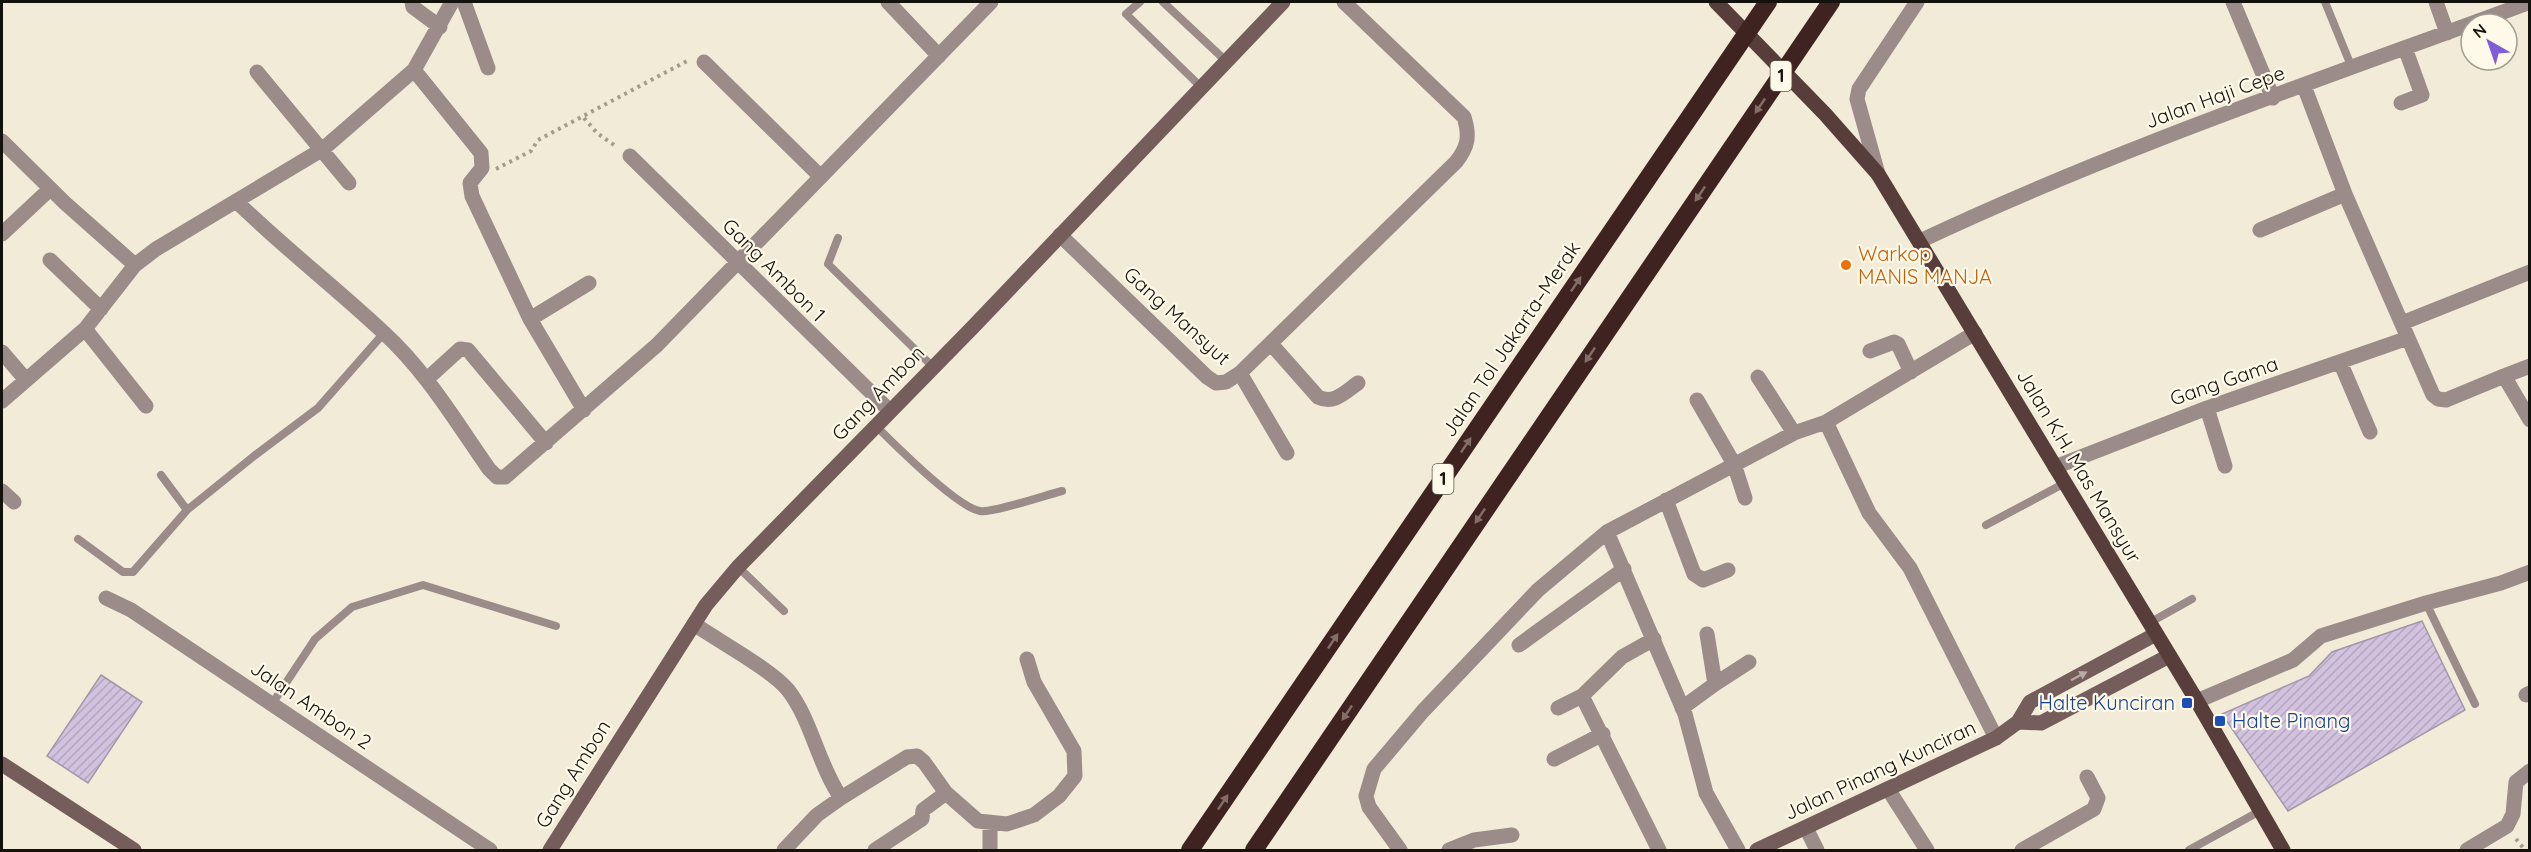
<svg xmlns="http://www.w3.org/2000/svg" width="2531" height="852" viewBox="0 0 2531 852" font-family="Quicksand,sans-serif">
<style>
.building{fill:url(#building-hatch);stroke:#a198a8;stroke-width:1.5}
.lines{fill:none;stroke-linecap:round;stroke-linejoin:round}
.path{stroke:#a39d8f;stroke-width:4;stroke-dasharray:3 4.5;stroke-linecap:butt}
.lane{stroke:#9b8b89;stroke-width:8}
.street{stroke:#9b8b89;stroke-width:15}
.secondary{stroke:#745d5b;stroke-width:15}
.primary{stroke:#583e3b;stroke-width:15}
.highway{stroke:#3f2321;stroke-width:18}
.oneway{fill:#826e67}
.oneway2{fill:#b9aba2}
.food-dot{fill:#e8710a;stroke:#fef9e9;stroke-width:2}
.transit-dot{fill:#1a4fb4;stroke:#fef9e9;stroke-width:2}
.labels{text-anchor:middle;stroke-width:4.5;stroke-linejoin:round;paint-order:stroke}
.shield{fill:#fef9e9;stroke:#5a574e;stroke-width:1.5}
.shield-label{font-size:18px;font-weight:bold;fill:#14120c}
.street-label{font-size:20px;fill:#14120c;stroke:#fef9e9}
.food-label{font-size:20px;fill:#c56008;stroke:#fef9e9;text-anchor:start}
.transit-label{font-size:20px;fill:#164399;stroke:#fef9e9;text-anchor:end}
</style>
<defs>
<pattern id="building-hatch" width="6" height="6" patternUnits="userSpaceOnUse" patternTransform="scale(1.5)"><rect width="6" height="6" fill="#d3c2df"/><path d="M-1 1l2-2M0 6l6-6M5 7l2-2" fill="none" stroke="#b4a6be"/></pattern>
</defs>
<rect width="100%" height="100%" fill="#f2ebd8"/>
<path class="building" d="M2422,621L2465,710L2288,811L2222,714L2309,676L2332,652Z
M101,675L142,702L88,783L47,756Z"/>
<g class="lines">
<path class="path" d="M584,118L597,133L617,147
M496,169L531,151L538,140L689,60
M2516,839L2525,850"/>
<path class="lane" d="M1140,2L1126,14L1201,87
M1163,2L1226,61
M2325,2L2352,68
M838,238L828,264L933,367
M876,426C894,444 957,507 980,511C993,513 1046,495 1062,491
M161,475L187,510L254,456L318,408L384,333
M1986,525L2063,484
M78,539L123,572H133L187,510
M738,567L784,611
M2426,603L2475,704
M2149,623L2192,599
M272,704L315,639L352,607L423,585L556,626
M2189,850L2260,811"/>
<path class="street" d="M412,2L413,7L440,27
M464,2L488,68
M888,2L939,56
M2233,2L2273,98
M2436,2L2447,33
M704,62L821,177
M414,70L481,153L482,168L470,183L472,196L530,319L584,410
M257,72L349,183
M2304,86L2345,194L2433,395L2438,399L2446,400L2504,376L2530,420
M2401,103L2422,95L2405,48
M2,141L65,203L135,265
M630,156L890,411
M1878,174L1857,99L1859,89L1917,2
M236,201C283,247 335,287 383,332C426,371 456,422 489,469L497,477H505L657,345L991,2
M2260,230L2345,194
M2,234L50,189
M1060,235L1207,377L1216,383L1226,382L1240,373L1456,162C1468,147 1470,136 1464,117L1344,2
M1920,241C2117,148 2325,78 2530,2
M50,260L101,309
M530,319L589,283
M2402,323L2530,272
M85,329L146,406
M1272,345L1318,397C1334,405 1345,392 1358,383
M1870,351L1894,342L1898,344L1911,372
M2,352L26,380
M2341,364L2370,432
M1240,373L1287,453
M2504,376L2530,366
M1758,377L1794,433
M427,379L460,349L468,350L546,443
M1697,400L1734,464L1745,498
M2,401L85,329L135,265L156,249L323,149L414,70L452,2
M2207,408L2225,466
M1826,422L1869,513L1910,568L1996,738
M2055,467L2207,408L2408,338
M2,491L14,502
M1666,500L1694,574L1703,580L1728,570
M1607,532L1685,714L1706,793L1738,850
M106,598L131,610L490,850
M694,624C717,640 772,670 788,690C811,719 818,764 841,798L907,757L917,756L924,762L946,793
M1519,645L1624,569
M1715,684L1749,662
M2526,695L2530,693
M1582,696L1659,850
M2197,701L2293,660L2321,636L2426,603L2501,583L2530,572
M1558,708L1582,696L1622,657L1654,639
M1682,708L1715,684L1707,634
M1554,759L1603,734
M1888,789L1927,850
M990,824V850
M1806,828L1817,850
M784,850L817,815L841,798
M875,850L922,819L923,810L946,793L978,821L1007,824L1034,815L1059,796L1075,776L1074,751L1034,682L1027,659
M1400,850L1369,807L1366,796L1374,769L1423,711L1538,590L1607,532L1794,433L1826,422L1975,333
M1449,850L1474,840L1512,835
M2022,850L2094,809L2098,798L2087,777
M2467,850L2507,826L2513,814L2516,782L2530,771"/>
<path class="secondary" d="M2018,722L2041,723L2169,656
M2,764L134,850
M550,850L706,605L738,567L972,328L1283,2
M1757,850L1996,738L2018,722L2030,702L2156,634"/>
<path class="primary" d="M1716,2L1825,114L1878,174L2197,701L2283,850"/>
<path class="highway" d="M1190,850L1768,2
M1254,850L1831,2"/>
</g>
<defs><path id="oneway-solid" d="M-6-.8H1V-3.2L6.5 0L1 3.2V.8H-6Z" transform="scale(1.5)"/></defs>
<g class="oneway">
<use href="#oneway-solid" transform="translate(1760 106) rotate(124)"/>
<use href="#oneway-solid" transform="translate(1700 194) rotate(124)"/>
<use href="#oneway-solid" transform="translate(1576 284) rotate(-56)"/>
<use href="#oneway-solid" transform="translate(1590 355) rotate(124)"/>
<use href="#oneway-solid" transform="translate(1466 445) rotate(-56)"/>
<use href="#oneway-solid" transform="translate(1480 516) rotate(124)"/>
<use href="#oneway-solid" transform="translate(1333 641) rotate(-56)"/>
<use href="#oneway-solid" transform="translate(1347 713) rotate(124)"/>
<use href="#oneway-solid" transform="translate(1223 802) rotate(-56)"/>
</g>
<use class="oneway2" href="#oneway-solid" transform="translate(2079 676) rotate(-28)"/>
<circle class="food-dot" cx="1846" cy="265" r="6"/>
<g class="transit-dot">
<rect x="2181" y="697" width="12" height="12" rx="3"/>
<rect x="2214" y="715" width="12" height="12" rx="3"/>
</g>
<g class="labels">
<g class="shield">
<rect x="1770.5" y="61" width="21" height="30" rx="4.5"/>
<rect x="1432.5" y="464" width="21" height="30" rx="4.5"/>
</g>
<g class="shield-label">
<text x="1781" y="82">1</text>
<text x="1443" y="485">1</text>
</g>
<g class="street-label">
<text transform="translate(2215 97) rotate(-20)" y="7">Jalan Haji Cepe</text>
<text transform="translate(774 270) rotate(45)" y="7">Gang Ambon 1</text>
<text transform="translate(1177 316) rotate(42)" y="7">Gang Mansyut</text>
<text transform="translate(1511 339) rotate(-56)" y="7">Jalan Tol Jakarta–Merak</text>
<text transform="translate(2224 381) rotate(-19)" y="7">Gang Gama</text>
<text transform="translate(878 393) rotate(-46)" y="7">Gang Ambon</text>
<text transform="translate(2079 466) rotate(59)" y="7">Jalan K.H. Mas Mansyur</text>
<text transform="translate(311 705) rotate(34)" y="7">Jalan Ambon 2</text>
<text transform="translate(1880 770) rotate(-25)" y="7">Jalan Pinang Kunciran</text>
<text transform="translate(573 774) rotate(-58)" y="7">Gang Ambon</text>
</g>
<g class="food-label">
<text x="1858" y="261">Warkop<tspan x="1858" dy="23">MANIS MANJA</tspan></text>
</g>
<g class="transit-label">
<text x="2175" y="710">Halte Kunciran</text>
<text x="2232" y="728" text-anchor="start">Halte Pinang</text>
</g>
</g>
<rect width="2531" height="852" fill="none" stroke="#14120c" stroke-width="6"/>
<g transform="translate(2489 42) rotate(320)"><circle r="28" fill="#fef9e9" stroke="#a09d91" stroke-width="1.5"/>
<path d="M0-4.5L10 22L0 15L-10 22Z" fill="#805cd6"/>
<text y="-9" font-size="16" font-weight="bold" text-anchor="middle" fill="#14120c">N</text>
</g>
</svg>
